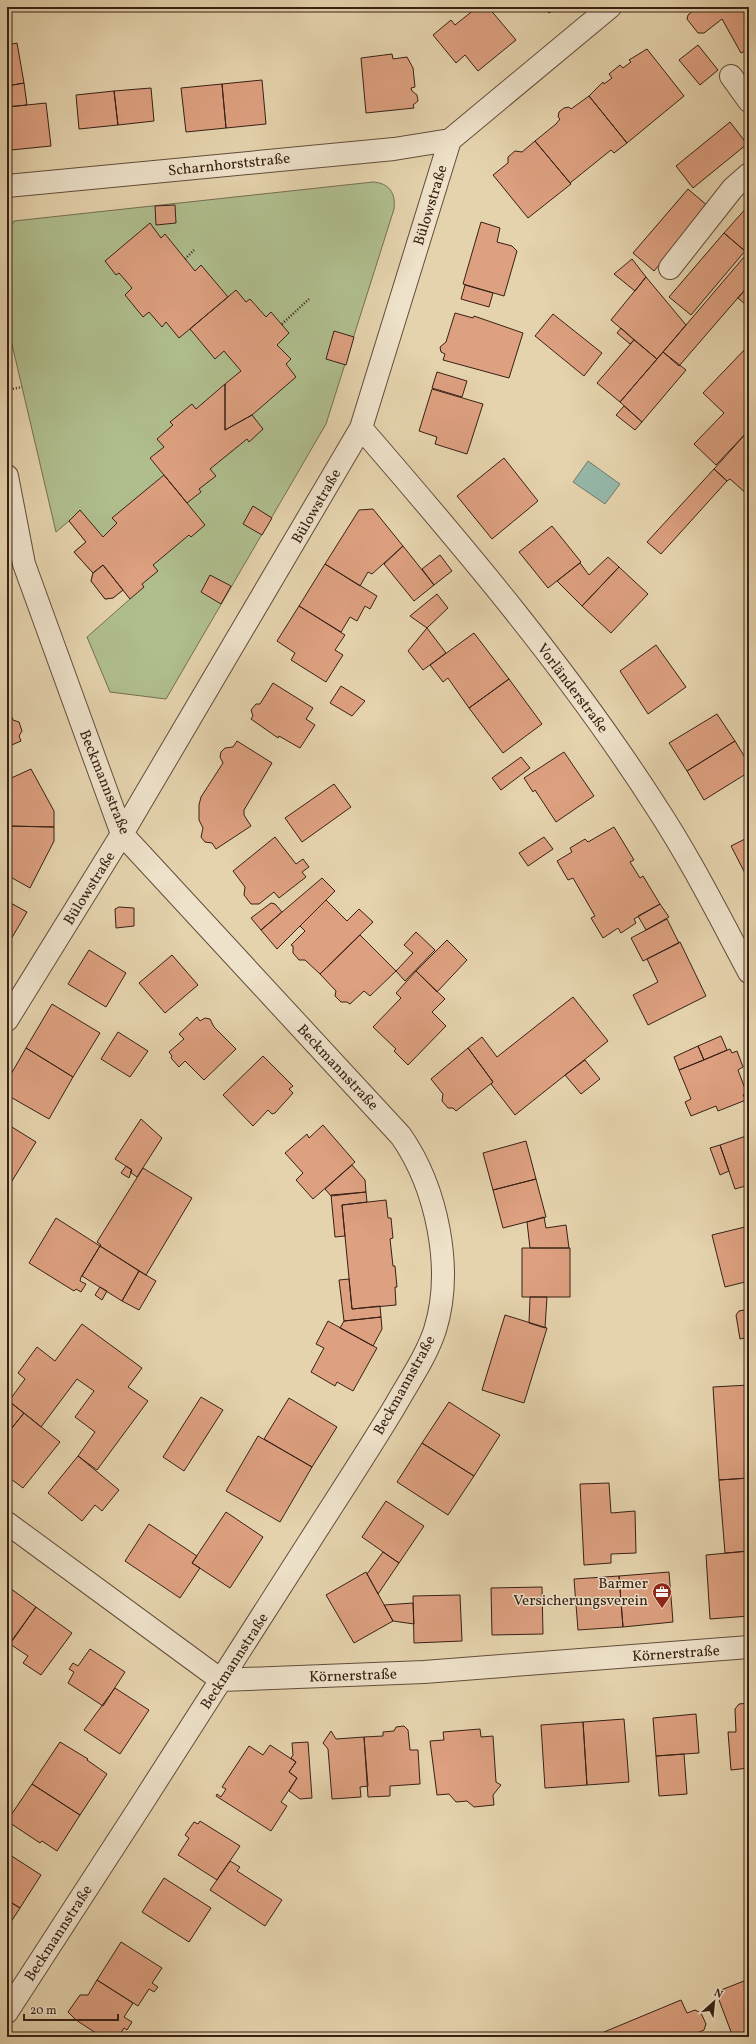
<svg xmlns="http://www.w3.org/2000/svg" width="756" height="2044" viewBox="0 0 756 2044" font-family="Vollkorn,serif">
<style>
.green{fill:#b0be8e;stroke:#746f52}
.water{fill:#96b8aa;stroke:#707b6e}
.building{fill:#dda080;stroke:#382015}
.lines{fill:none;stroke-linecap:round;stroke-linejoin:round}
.minor-casing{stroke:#634d3b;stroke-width:24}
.path{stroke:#382015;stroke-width:2.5;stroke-dasharray:1 2;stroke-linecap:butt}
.minor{stroke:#eee2ca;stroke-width:22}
.labels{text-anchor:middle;stroke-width:3;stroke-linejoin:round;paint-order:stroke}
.street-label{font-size:15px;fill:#382015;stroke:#eee2ca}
.poi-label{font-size:15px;fill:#382015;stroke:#eee2ca;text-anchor:end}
</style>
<rect width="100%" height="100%" fill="#e5d3ad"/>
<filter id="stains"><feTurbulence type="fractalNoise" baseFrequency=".005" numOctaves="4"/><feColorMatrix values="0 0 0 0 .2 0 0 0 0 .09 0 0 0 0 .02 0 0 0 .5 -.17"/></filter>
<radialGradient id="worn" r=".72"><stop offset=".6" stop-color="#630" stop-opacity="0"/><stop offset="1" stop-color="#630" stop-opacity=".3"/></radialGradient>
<path class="green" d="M373,182C389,183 396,193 394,209L326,424L166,699L110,692L87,637L130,599L123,590L113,598L105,599L91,581L93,573L74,552L86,542L69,521L56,532L7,323V231L14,221Z"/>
<path class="water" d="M588,461L620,484L605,504L573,482Z"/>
<path class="building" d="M481,7H488L516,40L478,71L465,55L456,63L433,35L451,20L455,25L475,9L477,11Z
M544,7H557L549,13Z
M690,7H749V49L741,53L722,19L704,33H698L687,19L688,15L693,11Z
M17,43L24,83L7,86V45Z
M698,45L718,70L700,85L679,60Z
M647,49L684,96L627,143L589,96L603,82L604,84L612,78L609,74L620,65L623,68L631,62L629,60Z
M392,54L393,59L407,57L413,68L415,87L411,88L412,91L417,95L418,101L413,105L414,108L366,113L361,58Z
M262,80L266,124L226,128L222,84Z
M24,83L27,105L7,107V86Z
M222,84L226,128L186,132L181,88Z
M151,88L154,121L118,125L114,91Z
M114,91L118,125L79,129L76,95Z
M589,96L627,143L614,153L611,150L570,183L535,141L556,124L560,119L558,117L559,112L564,108L569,107L571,109Z
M46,103L51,146L11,150L7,107Z
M730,122L747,144L693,188L676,166Z
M535,141L571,184L528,218L493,175L508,163V157L515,151L522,152Z
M688,189L709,207L654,271L633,253Z
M175,205L176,223L156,225L155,206Z
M749,205V248L746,252L724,233Z
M481,222L500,228L497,242L512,246L517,251L504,296L463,284Z
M150,223L161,238L165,234L195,271L201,265L228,297L179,338L166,322L162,327L149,312L143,317L125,295L132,288L119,273L116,275L105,261Z
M724,233L745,251L691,315L669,297Z
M744,257L749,262V285L679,366L663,352Z
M632,259L646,277L635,291L614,274Z
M646,277L686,325L657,359L611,320Z
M465,285L493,293L489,307L461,299Z
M749,285V301L746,305L738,298Z
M236,290L246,302L250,299L266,317L271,312L289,333L277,345L291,359L286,364L296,377L252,415L225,430V384L241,371L224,351L215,359L190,329Z
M455,313L473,318L474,316L523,333L509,378L443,360L445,354L441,352L440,347L446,342Z
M553,314L602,353L584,376L535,336Z
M621,328L634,340L630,344L617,333Z
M334,331L354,337L346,365L326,359Z
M634,340L657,359L620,402L597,383Z
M749,345V430L716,465L694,444L724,413L703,393Z
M663,352L686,370L642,422L620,402Z
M437,372L467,381L462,397L432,388Z
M225,384V430L252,415L263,429L249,442L247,439L210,469L216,476L199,489L201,492L187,503L150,458L164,447L157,439L173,425L170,422L192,404L196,409Z
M432,389L483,404L467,454L435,444L437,437L419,431Z
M624,406L642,422L635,430L616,415Z
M749,430V494L748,495L730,479L727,481L714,469Z
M504,458L538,501L492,539L457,496Z
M714,469L727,481L661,554L647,542Z
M164,475L205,525L191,537L189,535L153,565L158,571L142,584L144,587L130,599L103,565L93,573L74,552L86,542L69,521L80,510L103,537L117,523L112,518Z
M253,506L272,518L262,535L243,524Z
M373,509L403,546L372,574L368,572L360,586L325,564L359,510Z
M552,526L581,562L548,588L519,552Z
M403,546L434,585L414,601L384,564Z
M440,555L452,571L434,585L422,569Z
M608,557L619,567L582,606L557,581L580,563L589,575Z
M325,564L377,596L370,609L365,606L357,621L350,617L341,632L299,606Z
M103,565L123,590L113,598L105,599L91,581L93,573Z
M619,567L648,594L611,633L582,606Z
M210,575L231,586L221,604L201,592Z
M437,594L448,608L427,628L410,616Z
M299,606L345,635L335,650L343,655L326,682L291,660L295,653L277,641Z
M427,628L446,653L423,670L408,651Z
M474,633L509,679L469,708L448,678L443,682L430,665Z
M656,645L686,687L648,714L620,671Z
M509,679L542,724L503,753L469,708Z
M273,683L313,708L306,719L315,725L300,748L279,736L278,738L251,719L253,716L251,710L256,704H260Z
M341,686L365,701L352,716L330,703Z
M7,705L13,720L19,722L22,731L19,736L21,741L7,747Z
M717,714L735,741L687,771L669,743Z
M237,741L272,763L244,810V815L251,826L216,849L212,843L205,842L201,837L203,828L199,820V805L201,797L223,763L220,757L221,752L225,748L233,747Z
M735,741L749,764V772L704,800L687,771Z
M564,752L594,796L556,822L535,790L533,792L524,778Z
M521,757L530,768L501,790L492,778Z
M31,769L54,811V827L8,826L7,823V780Z
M334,784L351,807L302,842L285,818Z
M8,826L54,827V841L30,888L7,875Z
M614,827L634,860L630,862L640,878L643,876L660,904L634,919L636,923L621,933L618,928L603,938L591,918L595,916L573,878L568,880L557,861L572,852L570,848L585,839L588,842Z
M275,837L296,864L303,859L309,867L302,872L306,877L279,898L274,892L259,904H251L244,895L245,887L233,871Z
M544,837L553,849L528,866L519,853Z
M749,837V881L731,846Z
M322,878L335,891L277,949L261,930Z
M326,900L347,921L359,909L373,922L320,974L305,960H299L293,953V946L291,945L305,931L300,926Z
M7,901L27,912L7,946Z
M271,903L275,904L282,912L261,930L251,918Z
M660,904L669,917L646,930L638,916Z
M119,907L134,908V926L116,928L115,909Z
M667,919L679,943L643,961L631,938Z
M416,932L435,950L405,981L396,971L413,953L404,945Z
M360,935L396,971L370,996L364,991L350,1004L347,1002H341L335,996L336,991L320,974Z
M447,940L467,960L437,992L416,971Z
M680,942L706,996L648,1025L633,995L658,982L647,959Z
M89,950L126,973L106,1007L68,984Z
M172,955L198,985L165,1013L139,983Z
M416,971L445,999L432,1012L446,1026L408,1065L394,1051L396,1049L373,1027L401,998L396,993Z
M573,997L608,1041L515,1115L491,1084L493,1082L468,1048L482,1037L497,1057Z
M52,1004L100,1033L73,1077L26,1048Z
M197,1017L200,1021L205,1018L210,1019L214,1027L236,1049L204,1080L185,1061L179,1067L171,1058L172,1056L169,1052L184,1039L179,1034Z
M118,1032L148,1051L130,1077L101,1059Z
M721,1036L727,1050L704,1060L698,1046Z
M698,1046L704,1060L679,1070L674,1057Z
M26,1048L73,1077L49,1119L7,1095V1081Z
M468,1048L493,1082L456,1111L453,1108H448L442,1101L443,1094L431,1079Z
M730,1049L732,1053L737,1051L743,1067L738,1070L747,1094L743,1095L746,1100L718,1111L716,1106L691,1116L685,1102L691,1099L679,1070Z
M263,1056L293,1086L289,1089L293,1093L275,1113L272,1114L268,1110L253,1126L223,1095Z
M585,1060L600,1079L581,1094L565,1075Z
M141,1119L162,1138L137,1177L130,1172L132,1170L115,1159Z
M7,1124L36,1142L7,1189Z
M323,1125L355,1162L313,1199L296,1180L303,1173L285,1153L307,1134L309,1138Z
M749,1135V1185L735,1189L720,1145Z
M526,1141L536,1179L493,1190L483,1153Z
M720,1145L729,1171L720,1175L710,1148Z
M352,1165L365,1180L366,1192L331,1196L325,1189Z
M126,1166L132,1170L129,1178L121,1173Z
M143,1168L192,1198L146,1275L100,1246L101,1245L97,1242Z
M536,1179L546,1217L503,1228L493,1190Z
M366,1192L367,1202L342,1205L345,1236L335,1237L331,1195Z
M386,1200L388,1218H391L393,1238L390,1239L393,1266H395L397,1287H395L396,1305L352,1309L342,1205Z
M544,1217L546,1228L566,1225L569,1248H530L527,1222Z
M56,1218L100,1246L81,1277L80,1281L86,1284L81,1292L76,1289L74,1291L29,1263Z
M749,1226V1281L725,1287L712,1235Z
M100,1246L139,1271L122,1301L82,1276Z
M522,1248H570V1297H522Z
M139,1271L156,1281L139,1310L122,1301Z
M349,1279L352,1309L380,1306L381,1317L344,1321L339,1280Z
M100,1287L107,1291L102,1300L95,1295Z
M530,1297H547L545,1328L529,1323Z
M749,1309V1337L740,1339L736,1315L739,1311Z
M505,1315L547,1328L524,1403L482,1390Z
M381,1317L382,1329L373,1346L340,1328L344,1321Z
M328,1321L377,1348L353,1391L337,1382L335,1386L311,1372L324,1348L316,1344Z
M82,1324L142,1368L128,1387L148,1401L97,1470L78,1456L95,1432L75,1417L94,1391L77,1379L41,1427L9,1401L25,1379L18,1373L37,1347L55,1361Z
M749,1385V1478L719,1480L713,1387Z
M201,1397L223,1410L184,1471L163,1457Z
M289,1398L337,1427L312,1467L264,1439Z
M7,1400L24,1413L7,1434Z
M449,1402L500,1435L474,1476L422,1443Z
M24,1413L60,1442L23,1488L7,1476V1434Z
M258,1436L312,1467L280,1522L226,1491Z
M422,1443L474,1476L448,1515L397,1482Z
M78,1456L119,1490L102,1511L95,1505L82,1521L48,1493Z
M749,1478V1551L725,1553L719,1480Z
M609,1483L611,1513L635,1511L636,1553L611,1554V1563L584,1565L580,1484Z
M386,1501L424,1526L399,1563L362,1537Z
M226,1512L263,1537L230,1588L192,1563Z
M149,1524L197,1556L192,1563L200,1568L180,1598L125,1561Z
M749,1551V1616L710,1619L706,1555Z
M383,1552L399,1563L378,1594L367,1574Z
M366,1572L393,1621L354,1643L326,1595Z
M669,1572L673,1622L623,1627L619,1576Z
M619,1576L623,1627L578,1630L574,1579Z
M7,1586L36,1607L7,1647Z
M542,1587L543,1634L492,1635L491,1588Z
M460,1595L462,1641L414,1643L413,1596Z
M413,1603L414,1624L393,1621L384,1605Z
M36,1607L72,1633L41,1675L23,1663L28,1656L10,1644Z
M90,1649L125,1672L103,1706L68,1683L74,1672L69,1669L73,1663L78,1666Z
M115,1688L149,1710L120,1754L84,1730Z
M749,1703V1768L731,1770L728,1732H736L735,1709L739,1704Z
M696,1714L699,1753L656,1756L653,1718Z
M624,1719L629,1782L587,1785L583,1722Z
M583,1722L587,1785L545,1788L541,1725Z
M404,1726L408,1730L410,1750H418L420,1784L390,1786V1796L368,1797L364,1737L383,1736V1732L394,1731L396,1727Z
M480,1729L481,1737L493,1736L496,1782L501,1785L493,1795L494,1805L474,1807L467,1801L456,1802L449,1794L437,1795L430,1741L444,1740L443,1732Z
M331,1731L336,1739L364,1737L368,1786L360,1787L361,1797L332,1799L328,1749L323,1743Z
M60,1742L88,1759L87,1760L107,1774L80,1815L32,1784Z
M308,1742L312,1798L300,1799L289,1791L297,1778L289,1772L296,1762L291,1758L293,1755L292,1743Z
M270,1745L296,1762L289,1772L297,1778L281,1802L287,1806L271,1831L216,1796L217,1794L221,1797L226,1789L222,1787L249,1746L263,1755Z
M684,1754L687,1794L659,1796L656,1756Z
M32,1784L80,1815L57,1851L42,1841L40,1843L7,1821Z
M200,1821L240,1846L217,1880L178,1855L189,1838L185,1835L194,1822L198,1824Z
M7,1853L41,1875L20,1908L7,1900Z
M230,1861L240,1867L237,1871L282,1900L265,1926L210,1890Z
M164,1878L211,1908L189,1942L142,1912Z
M7,1900L20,1908L7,1928Z
M121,1942L162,1968L152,1983L158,1987L154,1992L149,1989L138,2006L97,1980Z
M749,1979V2030L733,2037L716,1992Z
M97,1980L133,2003L124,2017L132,2022L127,2030L124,2028L118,2037H102L76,2020L68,2012L80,1995H88Z
M681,2000L687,2013L695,2010L701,2013L706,2024L704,2030L695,2034L696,2037H592Z"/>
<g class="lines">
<defs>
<path id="minor" d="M731,76L749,101
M7,186L394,149L450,140
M670,268L733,188L749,174
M361,428C465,548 569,671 655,805C690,858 719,916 749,972
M7,476L24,564L122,834L401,1136C437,1188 454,1269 435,1330C426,1357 409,1381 395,1406C368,1451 339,1495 311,1539C211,1697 109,1855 7,2012
M7,1020L122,834L361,428L450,140L610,7
M7,1523L221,1680L424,1672L749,1647"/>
</defs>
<use href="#minor" class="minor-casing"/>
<path class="path" d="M185,259L194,250
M282,324L309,299
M7,390L22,387"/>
<use href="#minor" class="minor"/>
</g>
<defs>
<symbol id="office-pin" viewBox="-11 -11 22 30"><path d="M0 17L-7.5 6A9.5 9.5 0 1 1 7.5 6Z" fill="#8f2418" stroke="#eee2ca"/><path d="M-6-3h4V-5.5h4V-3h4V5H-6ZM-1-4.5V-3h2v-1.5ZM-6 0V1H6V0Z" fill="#fff"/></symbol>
</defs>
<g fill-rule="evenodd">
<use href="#office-pin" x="651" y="1581" width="22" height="30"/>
</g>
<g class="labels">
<g class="street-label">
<text transform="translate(229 164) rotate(-6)" y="5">Scharnhorststraße</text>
<text transform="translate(430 205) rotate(-73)" y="5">Bülowstraße</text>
<text transform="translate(316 506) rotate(-60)" y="5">Bülowstraße</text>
<text transform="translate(573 688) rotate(53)" y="5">Vorländerstraße</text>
<text transform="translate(105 782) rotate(68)" y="5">Beckmannstraße</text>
<text transform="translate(89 888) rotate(-58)" y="5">Bülowstraße</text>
<text transform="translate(338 1067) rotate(47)" y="5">Beckmannstraße</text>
<text transform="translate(404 1385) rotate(-61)" y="5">Beckmannstraße</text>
<text transform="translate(676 1653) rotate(-4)" y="5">Körnerstraße</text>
<text transform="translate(234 1661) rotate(-57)" y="5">Beckmannstraße</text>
<text transform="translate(353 1675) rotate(-2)" y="5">Körnerstraße</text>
<text transform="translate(58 1933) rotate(-57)" y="5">Beckmannstraße</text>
</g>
<g class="poi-label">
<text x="648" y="1588">Barmer<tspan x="648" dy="17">Versicherungsverein</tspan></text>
</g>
</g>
<rect width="756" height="2044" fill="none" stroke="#e5d3ad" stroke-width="24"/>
<rect x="8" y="8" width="740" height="2028" fill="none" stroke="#382015" stroke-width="2"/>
<rect x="12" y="12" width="732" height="2020" fill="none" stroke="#382015"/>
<g transform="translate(714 2002) rotate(27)" stroke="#eee2ca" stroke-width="3" paint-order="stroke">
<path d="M0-3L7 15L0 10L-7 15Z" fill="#382015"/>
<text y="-6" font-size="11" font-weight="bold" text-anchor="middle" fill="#382015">N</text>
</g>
<path d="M24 2014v6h94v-6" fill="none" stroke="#382015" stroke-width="2"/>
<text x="30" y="2014" font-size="12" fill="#382015" stroke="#eee2ca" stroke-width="3" paint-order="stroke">20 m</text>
<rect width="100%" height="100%" filter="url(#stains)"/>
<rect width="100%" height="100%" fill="url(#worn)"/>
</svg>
